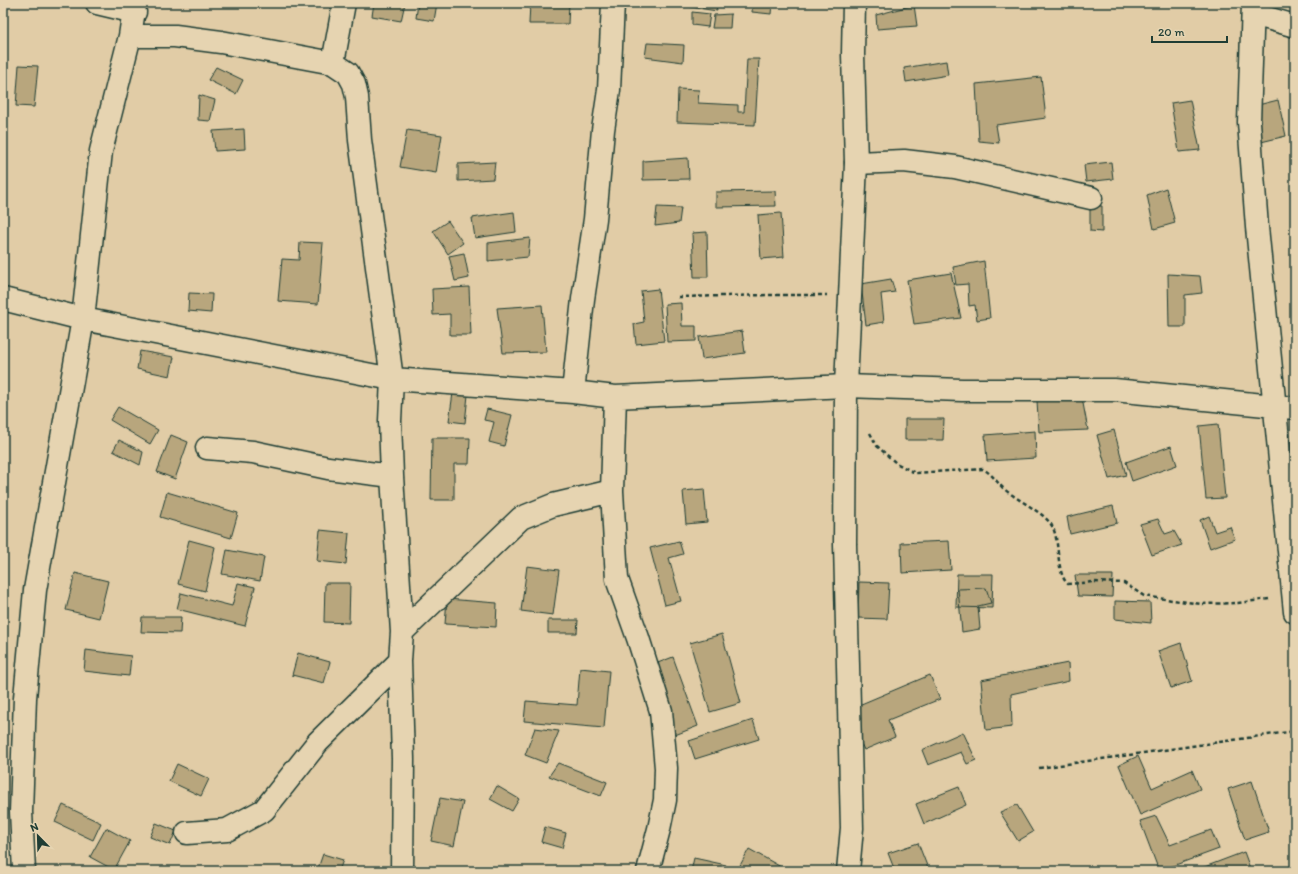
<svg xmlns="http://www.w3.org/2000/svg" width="1298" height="874" viewBox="0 0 1298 874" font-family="Itim,sans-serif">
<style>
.building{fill:#b8a67d;stroke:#1f3d34}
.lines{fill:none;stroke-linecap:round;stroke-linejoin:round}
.minor-casing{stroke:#1f3d34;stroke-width:25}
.tertiary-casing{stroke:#1f3d34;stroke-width:25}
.path{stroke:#1f3d34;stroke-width:2.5;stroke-dasharray:4 3;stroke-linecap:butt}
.minor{stroke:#e6d4b1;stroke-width:22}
.tertiary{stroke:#e6d4b1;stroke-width:22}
</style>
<rect width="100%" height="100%" fill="#e1cca6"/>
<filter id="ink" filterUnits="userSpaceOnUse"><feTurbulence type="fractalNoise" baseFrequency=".025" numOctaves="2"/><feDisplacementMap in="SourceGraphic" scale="8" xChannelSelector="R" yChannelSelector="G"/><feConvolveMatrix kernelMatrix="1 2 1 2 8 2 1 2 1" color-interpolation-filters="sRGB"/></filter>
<g filter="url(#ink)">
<path class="building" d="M374,3H405L401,21L372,16Z
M418,3H437L434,21L416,18Z
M530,3H569L568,24H529Z
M692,3H716L717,11L691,7Z
M753,3H772L771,14L752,12Z
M914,5L917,26L877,29L876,15Z
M692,12L710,14L708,27L692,25Z
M731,14L730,28H712L714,15Z
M647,43L684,45L683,62L645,57Z
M747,59H759L755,125L677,122L678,89L699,90L698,103L738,105V112H744Z
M946,61L948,75L906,82L904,68Z
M19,65L38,66L34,107L16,106Z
M216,67L243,80L236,94L208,80Z
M1041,77L1046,118L996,125L999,143L979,141L976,84Z
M199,95L215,100L210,121L198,120Z
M1190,100L1200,150L1179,152L1171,103Z
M1278,100L1286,136L1261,142L1254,106Z
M244,129L245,149L215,151L213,131Z
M407,130L442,135L436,173L400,167Z
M688,158L689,179L643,180V161Z
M495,162L493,179L458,181V164Z
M1111,162L1113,179L1086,182L1084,165Z
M1166,188L1175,223L1154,229L1147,195Z
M775,191L776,206L716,207V192Z
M1090,206H1102V232L1090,231Z
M657,207L681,208L679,223L655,226Z
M514,212L516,232L475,238L472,218Z
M781,213L784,257L761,259L758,215Z
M448,221L463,243L448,254L433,231Z
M707,232L708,277H694L692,233Z
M530,238L528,257L488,261V243Z
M300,242L323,243L318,304L278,301L282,259L299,260Z
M464,253L469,278L455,281L449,256Z
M984,261L990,318L977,320L975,305L969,306L968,284L956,285L953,267Z
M951,273L961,318L914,324L907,280Z
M1168,274L1200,276L1202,293L1185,295V327H1169Z
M891,279L895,292L881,294L884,322L866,325L861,284Z
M469,287L471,335H450V314L433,315L432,289Z
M658,289L664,341L636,344L634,324L644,322L641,291Z
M189,293L212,294L211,313L188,311Z
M681,303L682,326H696V341L667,342L665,304Z
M542,305L546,352L503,353L497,308Z
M742,331L745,353L702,359L699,337Z
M140,351L174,357L170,376L137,369Z
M453,393L468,395L465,423L449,421Z
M1082,398L1088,430L1039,432L1037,401Z
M118,407L158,430L150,444L110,420Z
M487,409L512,415L504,446L489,442L494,422L484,420Z
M905,419H944L943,440H905Z
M1218,424L1225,498L1206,499L1199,426Z
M1114,430L1126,475L1109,479L1097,435Z
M1035,431L1036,458L987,461L985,435Z
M171,435L188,442L175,479L157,472Z
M432,438H470L469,464H454V500H431Z
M119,440L143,452L140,465L113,451Z
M1171,446L1177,465L1132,481L1126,462Z
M704,489L707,522L686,524L683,491Z
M167,492L238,513L231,538L160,517Z
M1113,506L1117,523L1070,534L1067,517Z
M1209,516L1215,532L1230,527L1235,539L1210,548L1200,520Z
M1158,519L1165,534L1174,531L1182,545L1152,555L1140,524Z
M320,530L349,533L346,564L317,561Z
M189,540L215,547L205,591L178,584Z
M679,541L683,554L669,558L681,601L665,605L650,548Z
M949,541L951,570L902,573L901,543Z
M227,550L264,557L260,581L222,574Z
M527,566L559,570L553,615L521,611Z
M75,573L108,581L99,618L66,610Z
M957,574H993L992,608L956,607Z
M1075,575H1113L1112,597L1078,596Z
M859,582L889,583L887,619L858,618Z
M238,583L255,587L245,626L177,609L181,593L232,606Z
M325,583H350L349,623L324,622Z
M986,588L991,603L978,606L980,629L962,632L958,589Z
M447,599L497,603L496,627L445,624Z
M1115,601L1150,602L1151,623L1115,619Z
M142,617H181L180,633L141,632Z
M548,620H578L577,633H548Z
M722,634L741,703L710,712L690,643Z
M1181,643L1192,681L1171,688L1158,651Z
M86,650L131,656L129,676L84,671Z
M298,653L330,662L324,683L292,675Z
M673,657L698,726L675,735L650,666Z
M1068,663L1069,681L1011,694L1012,727L986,730L981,680Z
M580,668L609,671L604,728L524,721L526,701L577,705Z
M930,675L940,699L888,720L895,737L864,750L847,710Z
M753,720L759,739L695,759L689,741Z
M535,728L559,731L546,763L525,755Z
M963,732L976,760L967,764L961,752L928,765L922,750Z
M1138,756L1152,788L1192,770L1200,789L1140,815L1119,765Z
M558,763L607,782L601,796L549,776Z
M177,764L209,779L201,796L169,781Z
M1252,781L1269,832L1245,840L1228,789Z
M497,786L519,799L512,811L490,799Z
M959,787L966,805L924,824L916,804Z
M440,798L463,802L454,846L431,841Z
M63,805L101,823L93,840L55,822Z
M1017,805L1033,832L1018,841L1000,812Z
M1156,816L1170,845L1211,830L1219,849L1159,871L1140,821Z
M156,823L176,831L170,845L150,837Z
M545,827L566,833L562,848L541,842Z
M106,828L130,841L114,870L90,857Z
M918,843L929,871H895L888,853Z
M749,849L781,867L779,871H737Z
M1244,852L1251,871H1194Z
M323,854L343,860L339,871H317Z
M694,858L726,865L724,871H691Z
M1054,867L1057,871H1047Z"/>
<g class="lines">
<defs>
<path id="minor" d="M97,3L135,12
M1253,3L1249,122L1257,227L1295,612
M1253,14L1295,26
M130,36H175L221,42L333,63L348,73L354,84L357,97L360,140L392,379L390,421L392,476L402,632L400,661L403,759L402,871
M333,63L344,3
M856,163L904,161L955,167L1091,198
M3,299L83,319L392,379L573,392L615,397L846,386L962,390H1114L1295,408
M573,392L583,299L595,219L603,130L609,90L613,3
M615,397L612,491L617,579L638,638L661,711L666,768L665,800L659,829L648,871
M207,448L253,452L328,468L392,476
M402,632L521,518L553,505L612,491
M187,833L227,830L264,810L318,742L400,661
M24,871L21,812L25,698L35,590L83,319L101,151L130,36L135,3"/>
<path id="tertiary" d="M848,871L852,828L845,544L846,386L856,163L853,54L854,3"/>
</defs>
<use href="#minor" class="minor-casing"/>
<use href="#tertiary" class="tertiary-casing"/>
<path class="path" d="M678,297L771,295H827
M870,433L877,446L896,463L915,473L983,469C993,475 995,480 1003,488C1016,500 1047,513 1053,528C1060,543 1056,574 1068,584L1093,582L1124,583L1144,596L1201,604L1238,603L1269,599
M1039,768L1295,731"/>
<use href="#minor" class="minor"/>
<use href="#tertiary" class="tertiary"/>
</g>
</g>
<rect width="1298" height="874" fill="none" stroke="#e6d4b1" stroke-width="16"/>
<rect x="8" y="8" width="1282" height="858" fill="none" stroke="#1f3d34" stroke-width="1.5" filter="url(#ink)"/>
<g transform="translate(38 836) rotate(337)" stroke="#e6d4b1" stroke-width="3" paint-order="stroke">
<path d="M0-3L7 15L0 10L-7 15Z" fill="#1f3d34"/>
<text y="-6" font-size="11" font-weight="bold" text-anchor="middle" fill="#1f3d34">N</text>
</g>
<path d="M1152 36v6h75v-6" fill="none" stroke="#1f3d34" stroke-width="2"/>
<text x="1158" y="36" font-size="12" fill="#1f3d34" stroke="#e6d4b1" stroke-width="3" paint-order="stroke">20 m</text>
</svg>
